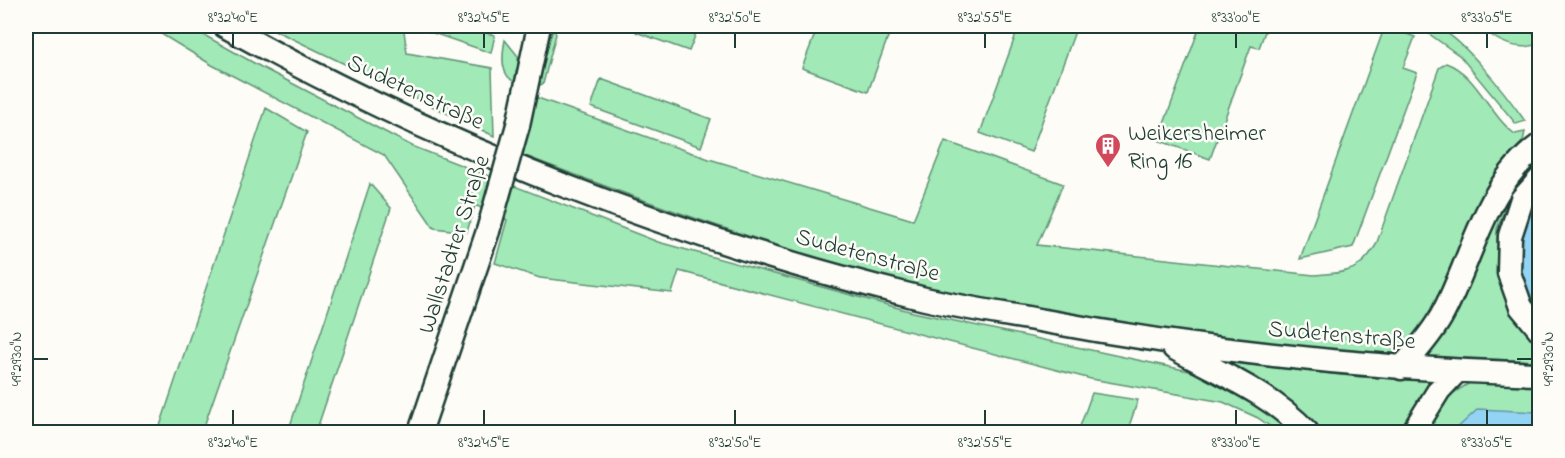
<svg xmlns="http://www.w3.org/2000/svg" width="1565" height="458" viewBox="0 0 1565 458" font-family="'Indie Flower',sans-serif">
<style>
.green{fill:#a1e9b6;stroke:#609375;stroke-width:1.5}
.water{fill:#93d3f4;stroke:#6597a7;stroke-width:1.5}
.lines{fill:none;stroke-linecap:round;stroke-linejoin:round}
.secondary-casing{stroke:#1f3d34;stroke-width:27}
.secondary{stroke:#fdfcf7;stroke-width:22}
.secondary-bridge-casing{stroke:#1f3d34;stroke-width:27;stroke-linecap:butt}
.secondary-bridge{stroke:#fdfcf7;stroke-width:22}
.ticks{fill:none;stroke:#1f3d34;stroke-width:2}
.labels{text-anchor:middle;stroke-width:5;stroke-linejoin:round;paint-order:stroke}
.street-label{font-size:24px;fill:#1f3d34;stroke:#fdfcf7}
.poi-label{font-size:24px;fill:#1f3d34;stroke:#fdfcf7;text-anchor:start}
.neatline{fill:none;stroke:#1f3d34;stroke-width:2}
.ticks-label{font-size:15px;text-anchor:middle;fill:#1f3d34}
</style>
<rect width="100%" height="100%" fill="#fdfcf7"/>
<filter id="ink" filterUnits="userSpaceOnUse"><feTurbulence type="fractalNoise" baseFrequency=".0167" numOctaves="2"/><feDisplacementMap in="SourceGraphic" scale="12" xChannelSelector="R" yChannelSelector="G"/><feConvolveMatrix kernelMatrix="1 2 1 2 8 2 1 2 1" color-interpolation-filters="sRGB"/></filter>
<g filter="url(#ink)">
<path class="green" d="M148,26H188L261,67L412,146L658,242L913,312L1203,374L1224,382L1296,432H1278L1258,418L1223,402L1091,379L679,271L672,293L540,278L495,263L507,220L475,205L467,232L434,228L384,155L212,65Z
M266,26H387L404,31L407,53L492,68L494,136Z
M413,26H454L495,35L491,53Z
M639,26H699L689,51L636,32Z
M818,26H892L868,92L802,68Z
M1019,26H1077L1031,152L980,133Z
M1200,26H1267L1259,48L1251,46L1210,159L1158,140Z
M1385,26L1415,37L1403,68L1417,73L1353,247L1300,259Z
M1418,26C1423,26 1429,24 1433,26C1459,32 1509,98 1525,121L1516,124L1460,56Z
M1484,26H1513L1539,35V42C1524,54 1490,41 1484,26Z
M553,28L556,34L543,84L537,86Z
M505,40L518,56L519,83C499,79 502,55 505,40Z
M1446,63C1477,74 1489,115 1515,134L1525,132L1523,141L1502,165L1432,317L1409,346L1397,352L1375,355C1252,342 1129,329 1007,305C841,272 681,216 523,155L535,97L709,159L913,220L945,141L1063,184L1037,245L1314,275C1346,272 1358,274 1376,245L1439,68Z
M601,79L711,119L701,147L591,107Z
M266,108L307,132L202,432H158Z
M1539,156V161L1508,201L1497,229V261L1505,293L1539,341V361L1425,357L1501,199Z
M370,184L391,208L316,432H288Z
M1216,361L1360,377L1436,380L1404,432H1321L1289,403Z
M1471,382L1539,383V432H1420L1442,400Z
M1092,393L1138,400L1127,432H1078Z"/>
<path class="water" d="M1539,195V315C1508,277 1516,235 1539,195Z
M1478,409L1539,412V432H1453Z"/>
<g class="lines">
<defs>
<path id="secondary" d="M225,26C441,147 677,238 917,297C957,307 999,313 1039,320C1205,351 1371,369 1540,374
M518,125L539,26
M1540,179L1522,199L1510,236L1509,273L1521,307L1540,330
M1174,348C1220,373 1271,394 1307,432
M1401,368C1415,353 1430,336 1441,317C1473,259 1483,186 1540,145
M420,432L488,231
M1413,432L1439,390L1457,371"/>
</defs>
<use href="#secondary" class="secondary-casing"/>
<use href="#secondary" class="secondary"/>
<defs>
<path id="secondary-bridge" d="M488,231L518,125"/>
</defs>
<use href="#secondary-bridge" class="secondary-bridge-casing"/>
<use href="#secondary-bridge" class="secondary-bridge"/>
</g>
</g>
<path class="ticks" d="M233,33V48M484,33V48M735,33V48M985,33V48M1236,33V48M1487,33V48M33,359H48M1517,359H1532M233,410V425M484,410V425M735,410V425M985,410V425M1236,410V425M1487,410V425"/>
<defs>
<symbol id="building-pin" viewBox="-11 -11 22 30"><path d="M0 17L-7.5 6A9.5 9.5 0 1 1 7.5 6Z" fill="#d1495b" stroke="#fdfcf7"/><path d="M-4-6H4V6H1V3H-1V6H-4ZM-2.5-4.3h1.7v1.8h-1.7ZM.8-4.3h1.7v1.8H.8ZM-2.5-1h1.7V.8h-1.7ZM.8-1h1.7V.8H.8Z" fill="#fff"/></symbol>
</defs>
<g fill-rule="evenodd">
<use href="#building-pin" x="1093" y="131" width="30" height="40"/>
</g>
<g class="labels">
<g class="street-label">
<text transform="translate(416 91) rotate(25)" y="8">Sudetenstraße</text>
<text transform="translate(453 244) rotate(-72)" y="8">Wallstadter Straße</text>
<text transform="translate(868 254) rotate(15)" y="8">Sudetenstraße</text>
<text transform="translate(1342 334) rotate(5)" y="8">Sudetenstraße</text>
</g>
<g class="poi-label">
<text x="1128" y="140">Weikersheimer<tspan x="1128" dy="28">Ring 16</tspan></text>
</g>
</g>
<rect width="1565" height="458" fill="none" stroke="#fdfcf7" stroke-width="66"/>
<rect x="33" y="33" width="1499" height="392" class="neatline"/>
<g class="ticks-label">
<text x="233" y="22">8°32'40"E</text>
<text x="484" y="22">8°32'45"E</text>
<text x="735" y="22">8°32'50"E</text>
<text x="985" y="22">8°32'55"E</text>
<text x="1236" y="22">8°33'00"E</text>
<text x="1487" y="22">8°33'05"E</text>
<text transform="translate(16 359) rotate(-90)" y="5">49°29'30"N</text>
<text transform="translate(1548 359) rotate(-90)" y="5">49°29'30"N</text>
<text x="233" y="447">8°32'40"E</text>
<text x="484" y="447">8°32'45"E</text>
<text x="735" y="447">8°32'50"E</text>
<text x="985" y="447">8°32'55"E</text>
<text x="1236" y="447">8°33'00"E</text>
<text x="1487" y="447">8°33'05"E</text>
</g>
</svg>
